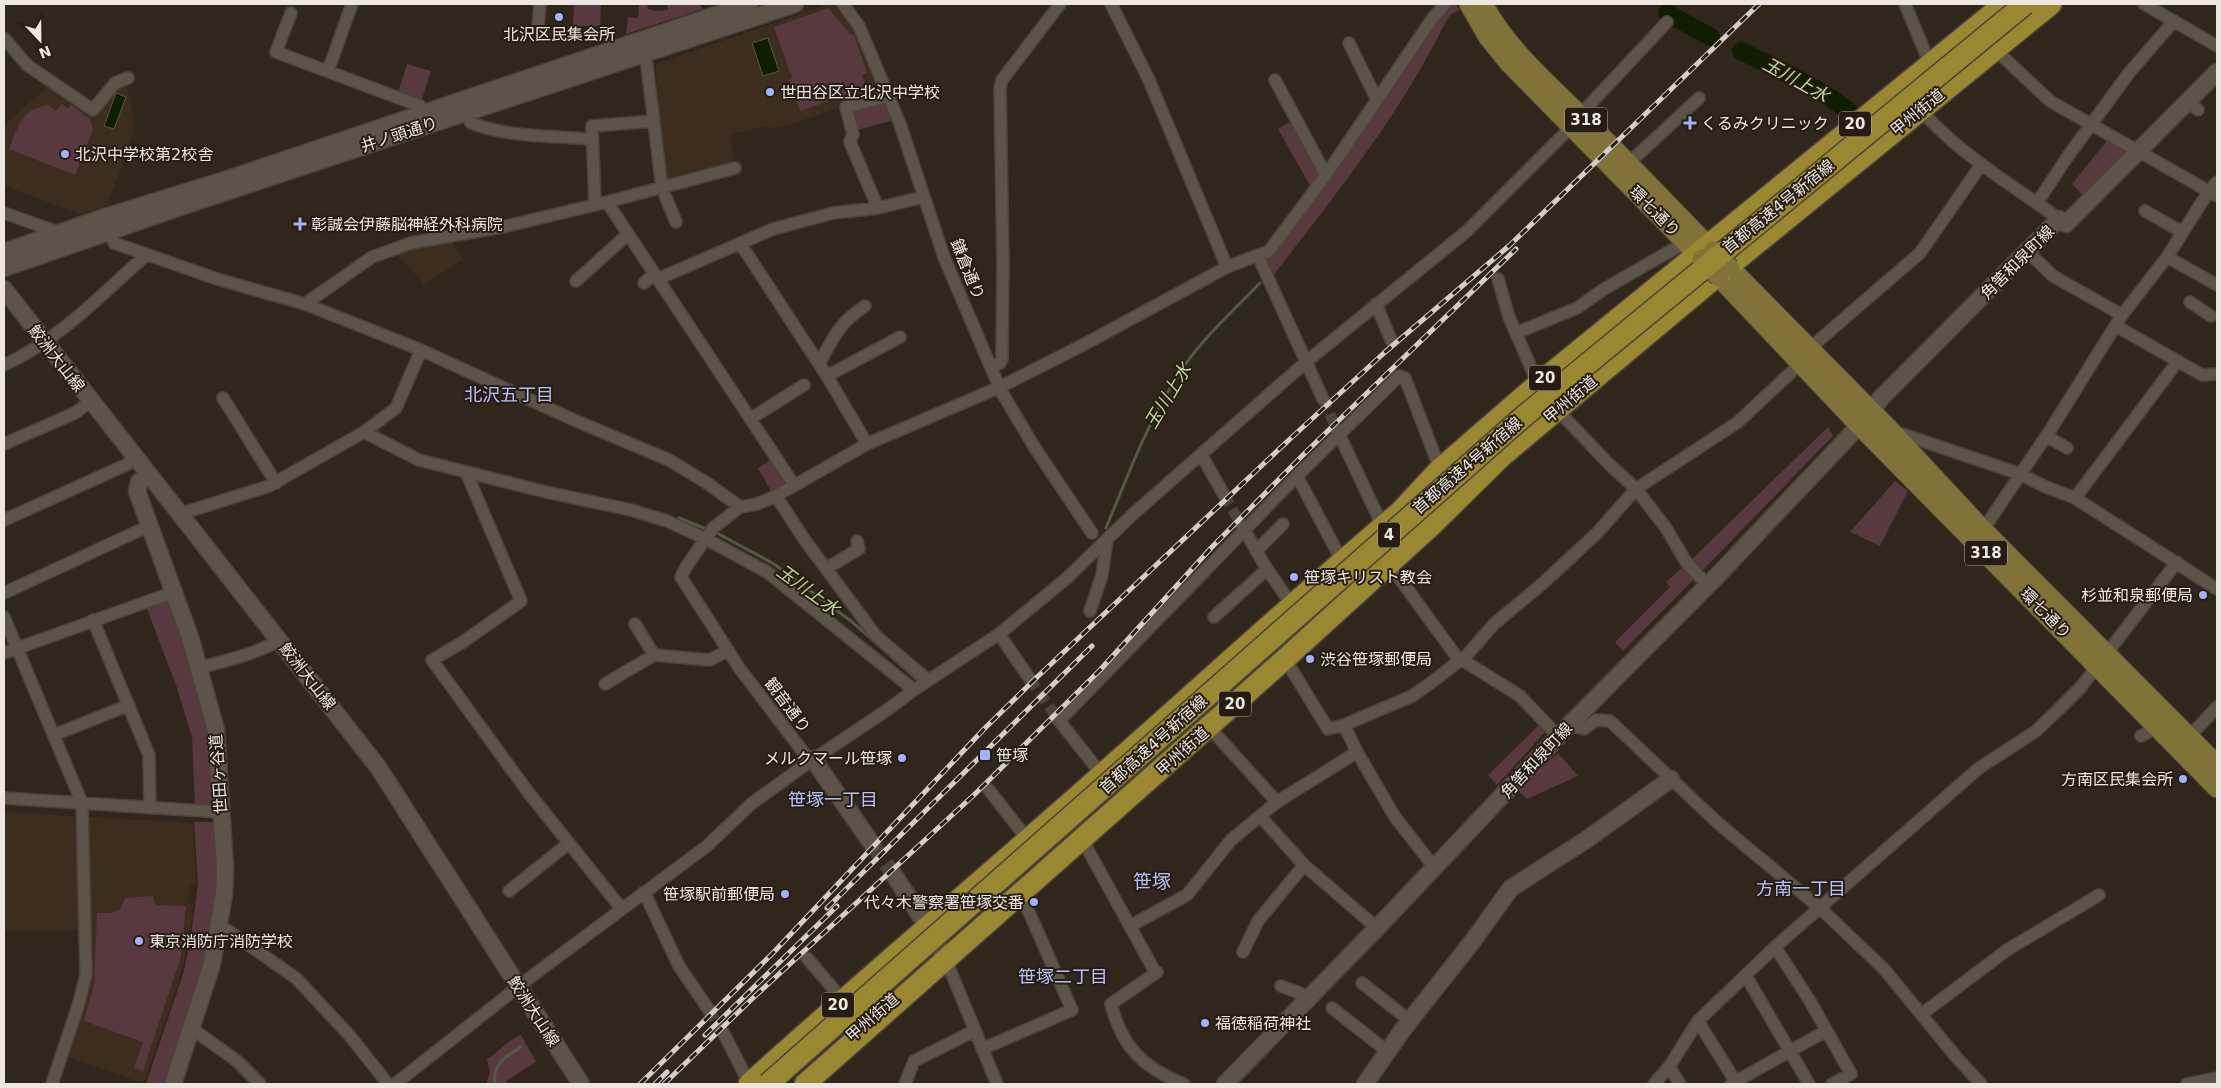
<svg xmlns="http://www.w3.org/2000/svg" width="2221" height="1088" viewBox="0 0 2221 1088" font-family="'DejaVu Sans','Noto Sans JP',sans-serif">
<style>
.built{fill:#3c2d1e}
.green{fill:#58393f}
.water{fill:#101d00;stroke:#535a44}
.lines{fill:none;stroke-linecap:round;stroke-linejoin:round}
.stream{stroke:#535a44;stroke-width:3}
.river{stroke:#101d00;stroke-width:18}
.street-tunnel{stroke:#4c433a;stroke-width:11;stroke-dasharray:11 5.5;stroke-linecap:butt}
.secondary-tunnel{stroke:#4c433a;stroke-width:16;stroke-dasharray:16 8;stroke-linecap:butt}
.street-casing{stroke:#4b433b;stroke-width:14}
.secondary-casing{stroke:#4b433b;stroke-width:19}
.primary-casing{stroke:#4b433b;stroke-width:21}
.highway-casing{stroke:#4b433b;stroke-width:24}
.street{stroke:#5e5348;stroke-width:11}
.secondary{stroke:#5e5348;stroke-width:16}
.primary{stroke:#81723a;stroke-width:19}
.highway{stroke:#998731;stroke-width:21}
.rail-casing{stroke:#d5cec8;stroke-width:5}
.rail{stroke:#261c13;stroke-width:3;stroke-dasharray:9;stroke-linecap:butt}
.primary-bridge-casing{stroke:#4b433b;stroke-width:21;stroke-linecap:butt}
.highway-bridge-casing{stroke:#4b433b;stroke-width:24;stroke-linecap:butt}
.primary-bridge{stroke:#81723a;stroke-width:19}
.highway-bridge{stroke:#998731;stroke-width:21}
.poi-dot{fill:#a1b3fd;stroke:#261c13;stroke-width:2}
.labels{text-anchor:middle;stroke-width:4;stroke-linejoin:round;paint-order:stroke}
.shield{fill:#261c13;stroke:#b2aaa3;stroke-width:1}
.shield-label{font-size:15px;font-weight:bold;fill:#eee7e1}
.poi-label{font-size:16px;fill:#eee7e1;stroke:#261c13;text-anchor:start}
.street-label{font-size:16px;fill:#eee7e1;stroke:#261c13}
.water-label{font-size:18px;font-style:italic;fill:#beda9d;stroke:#261c13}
.neighbourhood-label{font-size:18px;fill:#b4c2fa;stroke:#261c13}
.quarter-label{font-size:19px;fill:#b4c2fa;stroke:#261c13}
</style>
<rect width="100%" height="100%" fill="#30261c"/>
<path class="built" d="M829,4H833L855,28L881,93L789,125L772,128L766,126L729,135L735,164L669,180L666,178L659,120L656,64Z
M127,83L134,122L133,132L108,205L81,214L4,186V125L47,88L53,87L93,116L118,87Z
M451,242L463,260L424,284L396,253Z
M4,812L193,823L196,884L190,885L188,903L194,904L187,951L178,983L144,1084L66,1056L89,930L4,931Z"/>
<path class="green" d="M574,4H601L600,26H573Z
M639,4H647L648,9L654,11L668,10L667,4H699L703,9L626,34L628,17L638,18Z
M1452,4H1456L1459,10L1450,15L1445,23C1400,115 1334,197 1272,277L1264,261L1294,226L1447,6Z
M828,8L851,35H854L867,73L862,75L866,88L800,111L789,80L792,78L774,27Z
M407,64L431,71L421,102L397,96Z
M887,101L894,120L857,130L853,110Z
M62,104L68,109L71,105L90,119L93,130L75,175L9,149C19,126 20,109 49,105L56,111Z
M1294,120L1324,173L1312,189L1278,129Z
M2108,139L2132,151L2086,198L2072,184Z
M1828,427L1833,436L1702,571L1697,570L1690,561Z
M773,459L788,484L772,493L758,468Z
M1895,481L1908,491L1880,546L1850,532Z
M1684,566L1695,578L1623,651L1615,642L1670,587L1666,582Z
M164,600L171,602L210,734L213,807L195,808L192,737L177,688L146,606Z
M1539,725L1545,732L1497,785L1488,775Z
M1558,753L1578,776L1527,799L1517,790Z
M194,822H216L219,884L215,927L171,1084H146L184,971L191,936L198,884Z
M153,896L154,901L157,905L186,906L181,957L143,1071L134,1068L143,1042L84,1021L94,984L97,913H111L120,910L125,898Z
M521,1035L536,1062L506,1081L508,1084H488L487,1081L490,1072L487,1059C499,1052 507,1040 521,1035Z"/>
<path class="water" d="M768,38L779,71L763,76L752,43Z
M116,93L126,97L114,129L104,126Z"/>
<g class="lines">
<path class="stream" d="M679,518L709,530
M1106,528C1127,478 1146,426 1175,380C1197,343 1230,314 1260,283
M715,532L774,564L851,621L921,683
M495,1084C492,1064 506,1056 521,1047"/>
<path class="river" d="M1667,13L1711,37
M1741,51C1779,70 1817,86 1850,112"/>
<path class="street-tunnel" d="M1323,399L1337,430
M1224,495L1242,526
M1030,679L1057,718
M709,1010L723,1032"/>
<path class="secondary-tunnel" d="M872,844L894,875"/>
<defs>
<path id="street" d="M843,4L859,26L900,124L944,257L1001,391L1035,448L1092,533
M1111,4L1149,80L1227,267
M1905,4L1930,64
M2144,4L2217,46
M291,13L276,52L420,106L423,113
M538,29L540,4
M4,38L27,65L93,110L115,83L128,78
M1349,43L1376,98
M643,52L647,66L662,188L676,222
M2002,56L2050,101L2217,196
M328,71L352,4
M1275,80L1326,175
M2188,102L2198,110
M466,112L471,123C506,137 554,136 592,139
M1580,115L1667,22
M1928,118C1967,159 2014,186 2059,219
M1629,163L1699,98
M607,202L794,485
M2037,203L2068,156L2129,73L2174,21
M595,205L592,126L654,121
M878,208L850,142L853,134L846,107L889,96
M2145,211L2182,232
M4,213L58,232
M110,231L114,243L217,279L305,304L421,350L574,420L669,460L707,483L740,507
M740,243L827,376L867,444
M2027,251L2053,276L2122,315
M1258,256L1323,399
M2167,257L2217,285
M658,279L773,229L833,213L878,208L923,197
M1498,279L1509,317L1538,384
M576,281L628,234
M644,283L654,274
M2190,302L2211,316
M305,304L372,257L411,243L507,226L607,202L735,168
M1376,304L1391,340
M2116,326L2202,375L2217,374
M1516,333L1577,308L1604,289L1672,250L1686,243
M1809,349L1920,253L1981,165
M819,364C834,337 838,324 865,306
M4,365C59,340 101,295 146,255
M992,366L1000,363L1002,359L1003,263L1000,89L1002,80L1060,4
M827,376L900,337
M223,398L276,483
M1563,416L1609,464L1636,489L1666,528L1686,562L1708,586
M750,419L804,385
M1337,430L1383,527
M364,432L419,460L546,492L631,510L667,521L706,539L767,572L914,690
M1896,432L2020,474L2046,487L2075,498L2217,589
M2046,436L2067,448
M4,444L75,413L91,401
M1201,454L1224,495
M466,472L521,601L463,642L432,660L528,792L621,908
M1297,476L1342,561
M776,496L804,539L876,636L928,680
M2075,498L2178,361
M180,514L269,486L364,432L396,408L421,350
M4,520L126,465L135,457
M1242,526L1267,569L1292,605
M1983,530L2051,429L2122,315L2167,257L2209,191L2217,182
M1256,551L1283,524
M1389,564L1456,656L1520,696L1558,736
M827,568L859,549L857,541
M4,593L149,526
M1090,611L1102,575L1107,539
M4,617L82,803L86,975L78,1006L52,1084
M1214,617L1267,569
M93,620L149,755L150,808
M635,624L654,655
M999,634L1030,679
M4,653L174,592
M1285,659L1328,729L1344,725L1412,696L1432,682L1467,655L1494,624L1542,584L1597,533L1636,489L1738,422L1801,363
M199,668C226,660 255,655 279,640
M605,684L654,655L710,660L728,650
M1057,718L1102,775
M1059,721L1297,476L1399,376L1405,378L1440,469
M1344,725L1357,752L1395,817L1434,867
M1569,725L1584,729L1596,720L1610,721L1719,824L1820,908L1884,969L1957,1058L1981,1084
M1209,727L1277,802
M54,735L129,705
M2141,736L2158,727
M2189,737L2217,707
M810,761L740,669L681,577L686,567L713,528L740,507L757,504L776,496L867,444L1000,387L1081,346L1227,267L1269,251L1326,175L1432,19L1445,4
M989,790L1028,840
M4,798L220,812
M1260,816L1304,865L1377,928
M1082,839L1154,970L1157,972L1111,1004C1122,1047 1143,1068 1184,1084
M509,891L569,843
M644,892L679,966L709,1010
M1130,926L1187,895L1231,840L1277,802L1357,752
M220,927L227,930L296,978L350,1036L388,1084
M1775,947L1810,1001L1851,1074L1832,1084
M1243,952L1258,921L1304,865
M807,958L843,1000
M946,960L997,1084
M1746,976L1809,1084
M1362,983L1410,1021
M1281,986L1310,997
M1332,1008L1387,1051
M1922,1014L2007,950L2099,895
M1698,1021L1737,1084
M191,1028L237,1061L260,1084
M723,1032L744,1073L752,1081
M982,1049L1072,1010L1029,912L1019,895
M1669,1067L1680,1084
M395,1084L532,976L707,846L751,804L805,765L887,710L914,690L999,634L1067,578L1132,515L1306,362L1467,231L1571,127
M905,1084L914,1061L974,1031
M1654,1084L1669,1067L1698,1021L1775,947L1979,768L2036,731L2058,710L2081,687L2177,562
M1731,1084L1826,1031
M2187,1084L2217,1078"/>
<path id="secondary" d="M4,252L105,217L225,180L749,4
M4,268L186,205L795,4
M4,289L378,767L581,1084
M149,475L139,482L137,491L190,637L216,730L225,868L224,894L212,964L173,1084
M813,759L872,844
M894,875L927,926L946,960
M1225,1084L1377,928L1569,725L1717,576L1872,412L1880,399L2059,219L2066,224L2217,72
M1365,1084L1404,1028L1472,942L1511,888L1586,840L1671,779"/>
<path id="primary" d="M1469,4L1488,37L1509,63L1702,259
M1483,4C1509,52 1553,88 1591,126C1632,167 1672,209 1713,251
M1730,268L1889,429L1983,530L2217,765
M1719,277L1859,425L2217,788"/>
<path id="highway" d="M1401,511L1440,469L1538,384L2004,4
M749,1084C864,980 983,880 1099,777C1204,685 1306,590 1413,501
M805,1084L1285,659L1432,525L1502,456L1723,271L2051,4"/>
</defs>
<use href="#street" class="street-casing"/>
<use href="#secondary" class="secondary-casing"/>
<use href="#primary" class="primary-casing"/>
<use href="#highway" class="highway-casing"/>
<use href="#street" class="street"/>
<use href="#secondary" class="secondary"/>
<use href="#primary" class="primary"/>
<use href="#highway" class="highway"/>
<defs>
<path id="rail" d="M827,908L1092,646
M705,1035L837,906
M640,1084L772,954L984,729L1034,680L1291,438L1384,353L1510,245L1759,4
M655,1084L667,1072
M664,1084L755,996L975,794L1100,670L1212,547L1305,453L1516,249"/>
</defs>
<use href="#rail" class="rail-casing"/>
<use href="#rail" class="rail"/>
<defs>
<path id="primary-bridge" d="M1713,251L1730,268
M1702,259L1719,277"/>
<path id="highway-bridge" d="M768,1084L1523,417L2025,4"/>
</defs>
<use href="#primary-bridge" class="primary-bridge-casing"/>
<use href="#highway-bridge" class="highway-bridge-casing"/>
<use href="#primary-bridge" class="primary-bridge"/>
<use href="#highway-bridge" class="highway-bridge"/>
</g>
<g class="poi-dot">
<circle cx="559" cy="17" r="5"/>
<circle cx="770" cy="92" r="5"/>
<path d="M1687.5 115.5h5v5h5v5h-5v5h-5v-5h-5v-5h5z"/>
<circle cx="65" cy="154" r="5"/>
<path d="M297.5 216.5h5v5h5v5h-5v5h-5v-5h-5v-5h5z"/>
<circle cx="1294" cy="577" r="5"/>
<circle cx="2203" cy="595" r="5"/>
<circle cx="1310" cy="659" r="5"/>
<rect x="979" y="749" width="12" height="12" rx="2.5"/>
<circle cx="902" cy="758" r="5"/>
<circle cx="2183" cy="779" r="5"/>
<circle cx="785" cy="894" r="5"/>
<circle cx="1034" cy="902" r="5"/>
<circle cx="139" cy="941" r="5"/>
<circle cx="1205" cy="1023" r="5"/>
</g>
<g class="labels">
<g class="shield">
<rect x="1565" y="107.5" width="42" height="25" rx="4"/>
<rect x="1839" y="111.5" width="32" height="25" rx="4"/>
<rect x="1529" y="365.5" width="32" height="25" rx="4"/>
<rect x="1378" y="522.5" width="22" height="25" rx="4"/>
<rect x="1965" y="540.5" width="42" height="25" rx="4"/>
<rect x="1219" y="691.5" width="32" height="25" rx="4"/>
<rect x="822" y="992.5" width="32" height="25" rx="4"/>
</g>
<g class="shield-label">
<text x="1586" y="125">318</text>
<text x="1855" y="129">20</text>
<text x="1545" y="383">20</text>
<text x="1389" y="540">4</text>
<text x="1986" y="558">318</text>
<text x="1235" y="709">20</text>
<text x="838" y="1010">20</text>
</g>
<g class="poi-label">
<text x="559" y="40" text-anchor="middle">北沢区民集会所</text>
<text x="780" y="98">世田谷区立北沢中学校</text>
<text x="1701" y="129">くるみクリニック</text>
<text x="75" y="160">北沢中学校第2校舎</text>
<text x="311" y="230">彰誠会伊藤脳神経外科病院</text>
<text x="1304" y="583">笹塚キリスト教会</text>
<text x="2193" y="601" text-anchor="end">杉並和泉郵便局</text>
<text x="1320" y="665">渋谷笹塚郵便局</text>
<text x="996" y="761">笹塚</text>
<text x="892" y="764" text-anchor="end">メルクマール笹塚</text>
<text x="2173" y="785" text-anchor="end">方南区民集会所</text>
<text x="775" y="900" text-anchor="end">笹塚駅前郵便局</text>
<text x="1024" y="908" text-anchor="end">代々木警察署笹塚交番</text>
<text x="149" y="947">東京消防庁消防学校</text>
<text x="1215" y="1029">福徳稲荷神社</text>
</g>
<g class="street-label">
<text transform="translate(1917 112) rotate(-39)" y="6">甲州街道</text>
<text transform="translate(399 134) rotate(-18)" y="6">井ノ頭通り</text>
<text transform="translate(1778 206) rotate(-39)" y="6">首都高速4号新宿線</text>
<text transform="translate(1655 211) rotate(45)" y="6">環七通り</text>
<text transform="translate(2017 262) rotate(-45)" y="6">角筈和泉町線</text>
<text transform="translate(968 269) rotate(68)" y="6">鎌倉通り</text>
<text transform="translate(57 358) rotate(52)" y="6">鮫洲大山線</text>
<text transform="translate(1570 399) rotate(-40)" y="6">甲州街道</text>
<text transform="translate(1467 465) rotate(-41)" y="6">首都高速4号新宿線</text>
<text transform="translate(2046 613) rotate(45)" y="6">環七通り</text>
<text transform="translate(308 676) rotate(52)" y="6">鮫洲大山線</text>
<text transform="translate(788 705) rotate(53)" y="6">観音通り</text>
<text transform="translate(1153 744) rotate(-42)" y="6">首都高速4号新宿線</text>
<text transform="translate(1182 751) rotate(-42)" y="6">甲州街道</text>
<text transform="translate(1536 760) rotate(-47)" y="6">角筈和泉町線</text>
<text transform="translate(218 774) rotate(-94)" y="6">世田ヶ谷道</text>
<text transform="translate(534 1011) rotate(57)" y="6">鮫洲大山線</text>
<text transform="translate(872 1017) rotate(-41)" y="6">甲州街道</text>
</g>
<g class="water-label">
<text transform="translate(1796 80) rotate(29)" y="6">玉川上水</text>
<text transform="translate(1168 396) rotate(-59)" y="6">玉川上水</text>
<text transform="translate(808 590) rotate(36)" y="6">玉川上水</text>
</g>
<g class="neighbourhood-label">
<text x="509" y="401">北沢五丁目</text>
<text x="833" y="806">笹塚一丁目</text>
<text x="1801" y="895">方南一丁目</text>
<text x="1063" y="983">笹塚二丁目</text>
</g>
<g class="quarter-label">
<text x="1152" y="888">笹塚</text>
</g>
</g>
<rect width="2221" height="1088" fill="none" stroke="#eee7e1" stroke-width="10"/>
<g transform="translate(40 40) rotate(158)" stroke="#261c13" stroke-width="4" paint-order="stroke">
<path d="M0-4L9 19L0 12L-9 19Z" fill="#eee7e1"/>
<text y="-8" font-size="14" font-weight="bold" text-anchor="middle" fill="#eee7e1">N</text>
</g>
</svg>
